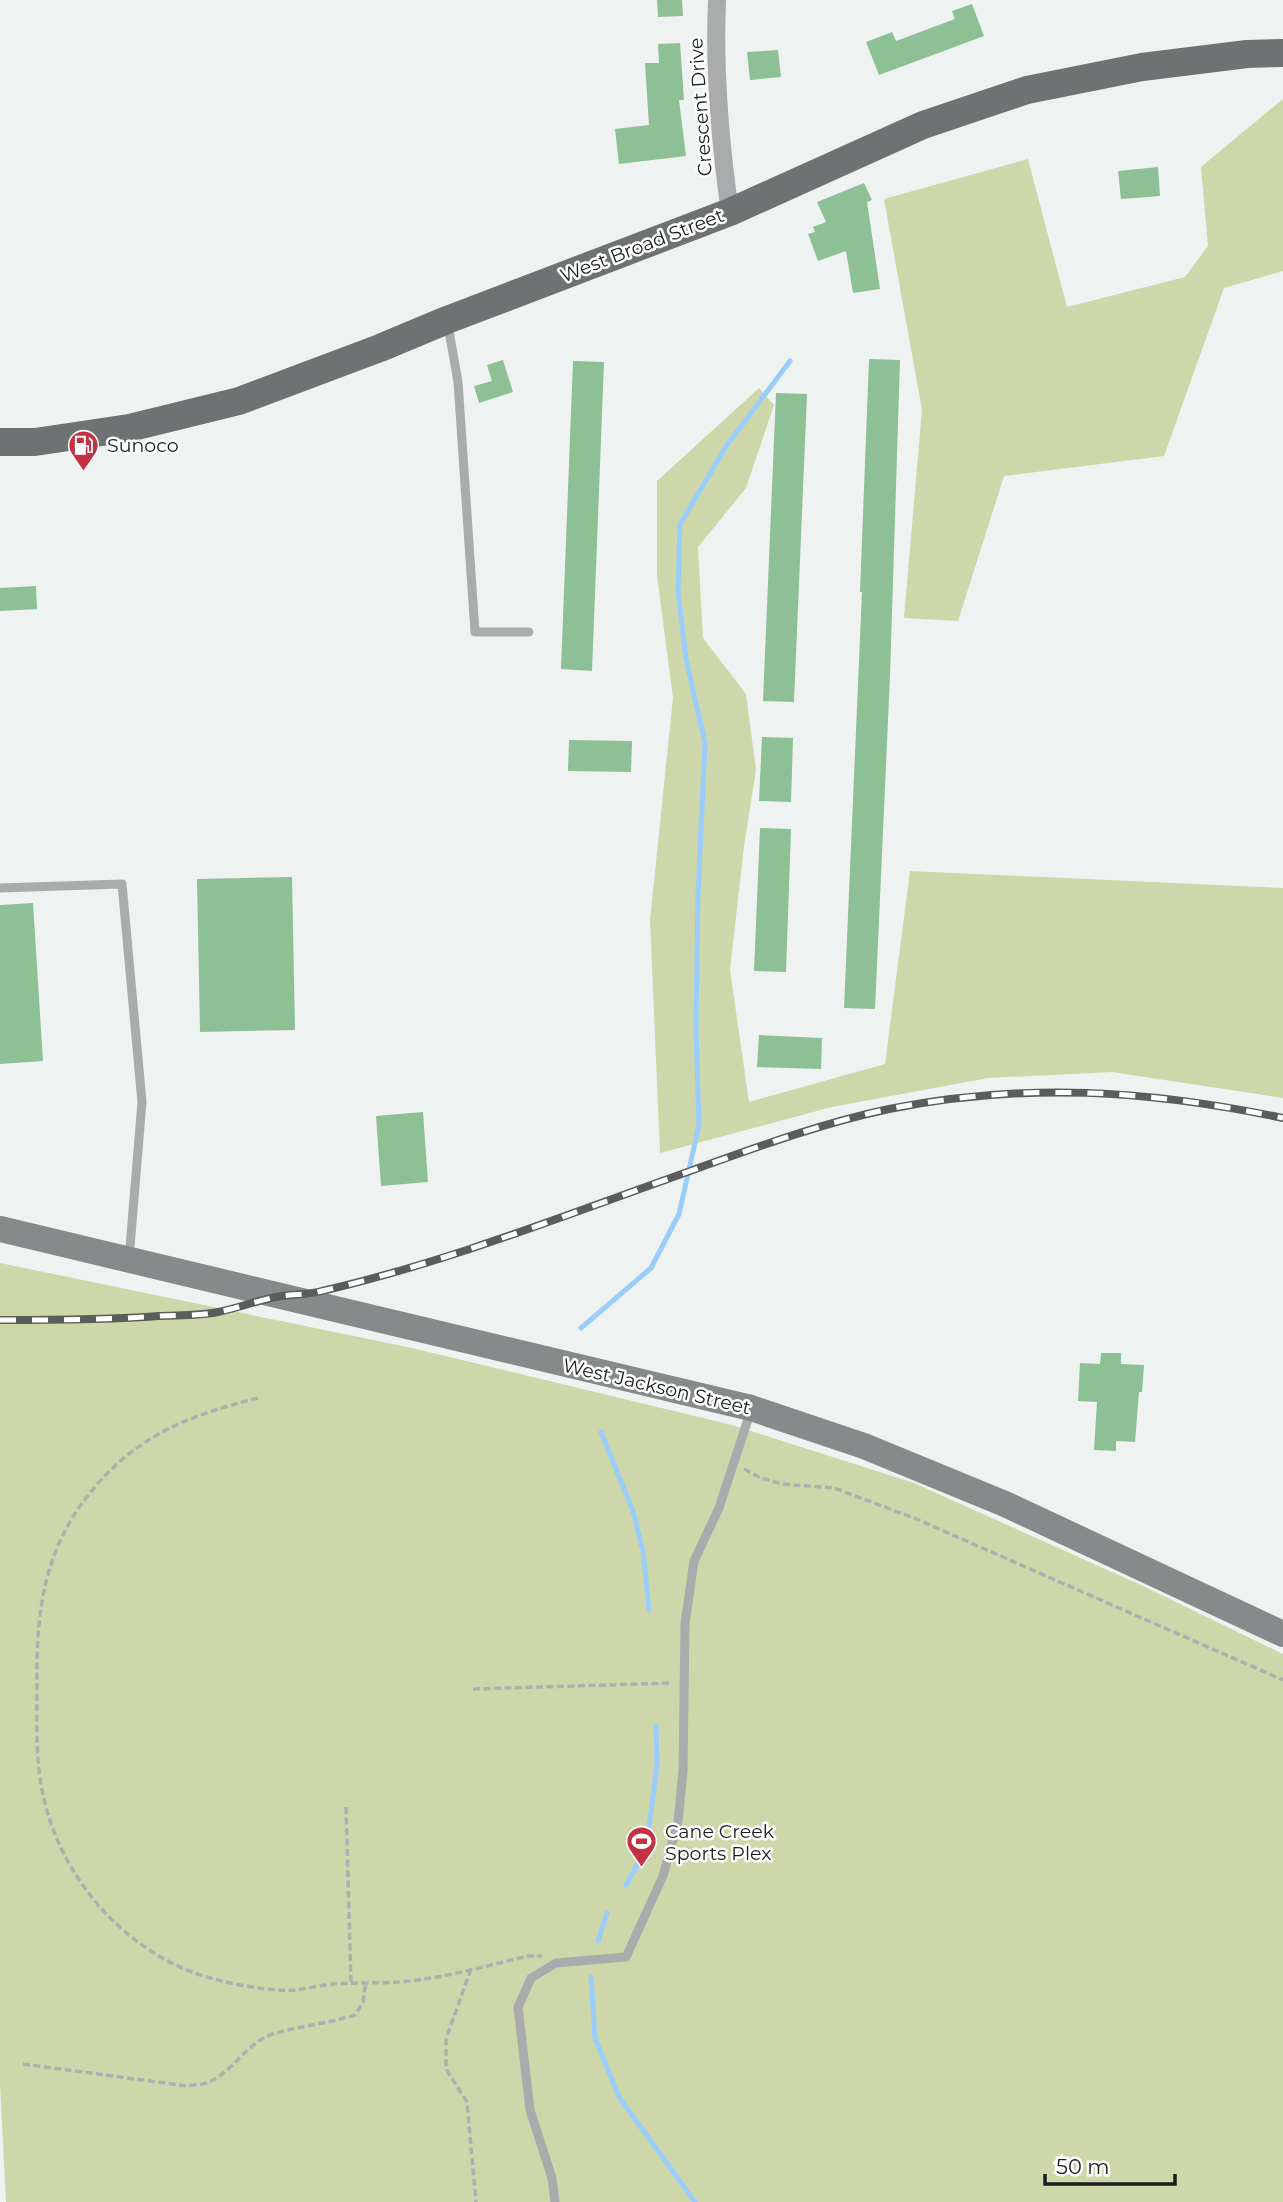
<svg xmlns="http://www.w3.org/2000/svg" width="1283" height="2202" viewBox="0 0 1283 2202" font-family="Montserrat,sans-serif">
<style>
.green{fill:#ced7a9}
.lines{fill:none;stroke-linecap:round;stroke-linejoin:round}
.stream{stroke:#9bcdfa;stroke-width:5}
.building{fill:#8dc094}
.path{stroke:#adb0b0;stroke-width:3.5;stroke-dasharray:7 3.5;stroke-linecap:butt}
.lane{stroke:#aaabac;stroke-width:9}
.street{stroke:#aaabac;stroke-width:18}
.secondary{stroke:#878a8a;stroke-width:26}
.primary{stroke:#6f7272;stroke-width:28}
.rail-casing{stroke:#5b5d5d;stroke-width:8}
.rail{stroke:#fff;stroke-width:5;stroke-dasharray:16;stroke-linecap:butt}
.labels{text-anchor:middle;stroke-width:5;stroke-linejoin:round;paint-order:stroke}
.street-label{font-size:19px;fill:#1b1d1d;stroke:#fff}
.poi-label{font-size:19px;fill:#1b1d1d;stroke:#fff;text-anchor:start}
</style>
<rect width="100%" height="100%" fill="#eef2f1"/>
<path class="green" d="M1283,99V271L1224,288L1164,456L1004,476L958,621L904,618L922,410L884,199L1028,159L1067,307L1185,277L1208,246L1201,167Z
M759,388L774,405L746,488L698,547L703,638L746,694L756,770L744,846L730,970L749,1102L885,1064L910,871L1283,888V1098L1112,1072L988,1078L832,1107L660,1153L650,920L673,698L657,575V481Z
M0,1263L412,1348L732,1425L914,1483L1143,1586L1283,1654V2202H6L0,2084Z"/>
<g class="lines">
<path class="stream" d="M581,1328L651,1268L679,1214L699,1125L696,1028L698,895L705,743L686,659L678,592L680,524L727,445L790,361
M601,1432L633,1511L643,1551L649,1609
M626,1885L646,1850L657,1765L656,1726
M598,1941L607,1913
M591,1977L595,2038L619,2097L695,2202"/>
</g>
<path class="building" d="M657,0H682L683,16L658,17Z
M972,4L984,36L879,75L866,42L892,32L896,41L955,19L952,11Z
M680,43L684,100H679L686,156L619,164L615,129L649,125L645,63H659L658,44Z
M778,50L781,77L750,80L747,52Z
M1158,167L1160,196L1121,199L1118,171Z
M864,183L872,200L867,202L880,289L853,293L846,251L818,261L808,234L815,232L813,227L826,222L817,202Z
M869,359L900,360L890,676L875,1009L844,1008L862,592H860Z
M503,360L513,392L479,403L474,386L492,381L487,365Z
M573,361L604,362L592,671L561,669Z
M776,393L807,394L794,702L763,701Z
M36,586L37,609L0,611V588Z
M762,737L793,738L791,802L759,801Z
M569,740L632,741L631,772L568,771Z
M760,828L791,829L786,972L754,971Z
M292,877L295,1030L200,1032L197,879Z
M33,903L43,1061L0,1064V905Z
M759,1035L822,1038L821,1069L757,1067Z
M423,1112L428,1182L381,1186L376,1116Z
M1101,1353H1121V1364L1144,1365L1142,1392H1139L1135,1442L1116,1441V1451L1094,1450L1097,1402L1078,1401L1080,1363L1100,1364Z"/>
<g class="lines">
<path class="path" d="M258,1398C186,1416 133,1437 86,1498C43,1554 36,1615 37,1685C37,1723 35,1762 44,1799C61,1875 119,1944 192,1972C219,1982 266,1992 295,1990C307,1989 320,1985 333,1984C358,1982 384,1984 409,1981C449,1977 489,1965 528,1956H542
M744,1469L761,1478L782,1484L834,1488L914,1518L1283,1680
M473,1689L672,1683
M346,1807L351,1983
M471,1969L446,2039V2069L467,2102L476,2202
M23,2064L187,2086C192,2085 198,2085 203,2084C230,2077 244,2045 270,2035C297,2026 327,2024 355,2015L363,2002L366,1982"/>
<path class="lane" d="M448,325L458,382L475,632H529
M0,888L122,884L142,1102L129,1259
M555,2202L552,2178L530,2110L518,2007L531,1978L556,1963L626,1957L663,1876L678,1822L683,1771L685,1624L694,1561L719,1508L751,1410"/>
<path class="street" d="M717,0C714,70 720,142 730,212"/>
<path class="secondary" d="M0,1229L751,1408L864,1446L1005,1504L1283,1634"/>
<path class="primary" d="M0,442H35L129,428L239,401L380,348L447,320L730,212L923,125L1027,90L1142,67L1247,54L1283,53"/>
<defs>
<path id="rail" d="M0,1320C53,1320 106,1320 159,1316C178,1315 199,1316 218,1312C238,1308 256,1301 276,1297C291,1294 307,1295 322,1291C448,1262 571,1213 693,1170C757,1147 822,1123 889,1109C1026,1082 1148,1090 1283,1118"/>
</defs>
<use href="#rail" class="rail-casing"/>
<use href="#rail" class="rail"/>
</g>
<defs>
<symbol id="fuel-pin" viewBox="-11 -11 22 30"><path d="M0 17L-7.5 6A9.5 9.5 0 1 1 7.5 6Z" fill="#c23242" stroke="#fff"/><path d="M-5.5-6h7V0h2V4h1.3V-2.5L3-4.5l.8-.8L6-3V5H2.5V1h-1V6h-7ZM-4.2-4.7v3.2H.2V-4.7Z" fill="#fff"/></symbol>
<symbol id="stadium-pin" viewBox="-11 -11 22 30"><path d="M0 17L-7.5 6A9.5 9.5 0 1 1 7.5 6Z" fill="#c23242" stroke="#fff"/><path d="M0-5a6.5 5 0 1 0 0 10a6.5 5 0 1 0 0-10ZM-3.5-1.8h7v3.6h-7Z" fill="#fff"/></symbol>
</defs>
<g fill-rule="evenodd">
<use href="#fuel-pin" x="66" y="428" width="35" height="47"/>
<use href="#stadium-pin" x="624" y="1824" width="35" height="47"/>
</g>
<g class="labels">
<g class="street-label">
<text transform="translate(700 107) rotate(-94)" y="7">Crescent Drive</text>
<text transform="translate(642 245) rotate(-21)" y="7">West Broad Street</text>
<text transform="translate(657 1386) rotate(13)" y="7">West Jackson Street</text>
</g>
<g class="poi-label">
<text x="107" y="452">Sunoco</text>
<text x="665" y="1838">Cane Creek<tspan x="665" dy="22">Sports Plex</tspan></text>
</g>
</g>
<path d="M1045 2174v10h130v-10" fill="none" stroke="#1b1d1d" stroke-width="3.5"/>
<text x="1056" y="2174" font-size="21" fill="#1b1d1d" stroke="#ffffff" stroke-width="5" paint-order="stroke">50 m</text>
</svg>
